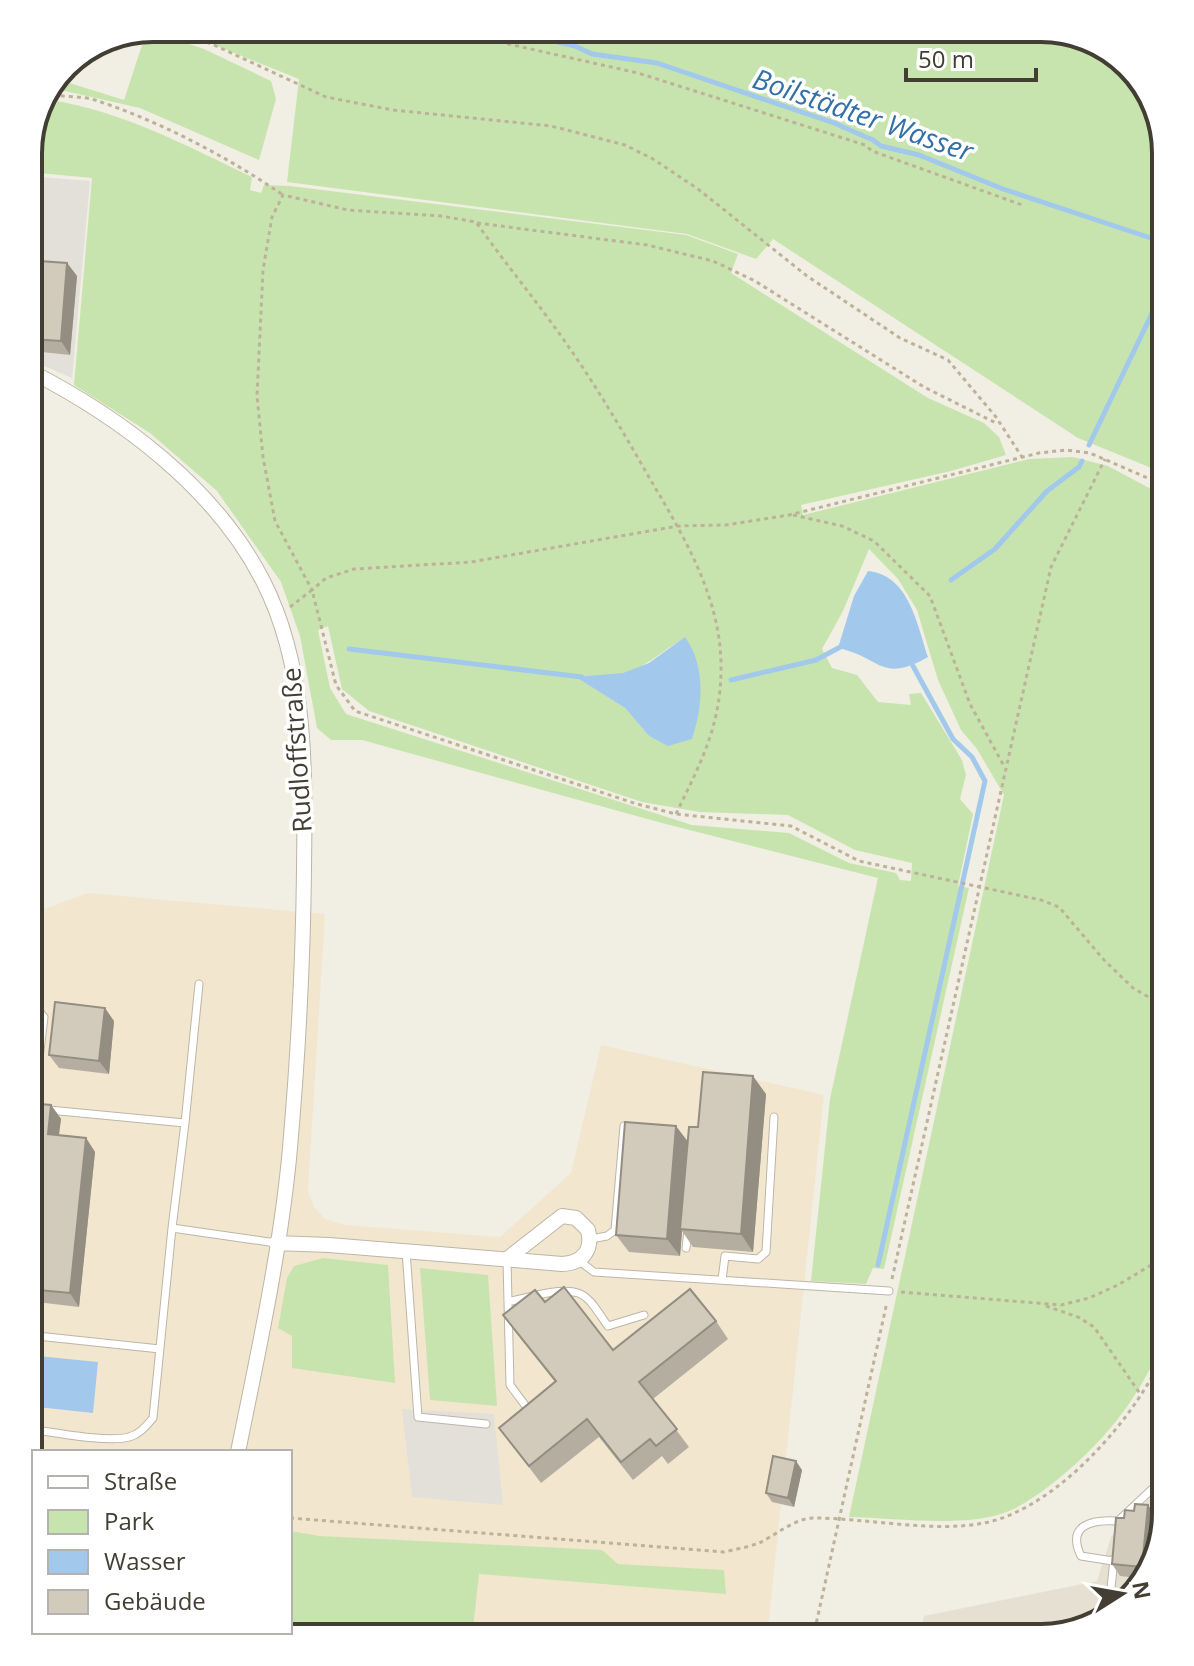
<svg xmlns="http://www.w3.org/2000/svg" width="1194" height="1666" viewBox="0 0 1194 1666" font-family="'Open Sans',sans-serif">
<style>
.residential{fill:#e5e0d2}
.commercial{fill:#f3e6cf}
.industrial{fill:#e3dfd9}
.green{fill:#c8e4ae;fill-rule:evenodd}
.water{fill:#a2c9ec}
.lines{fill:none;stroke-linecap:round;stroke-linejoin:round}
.stream{stroke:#a2c9ec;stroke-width:5}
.lane-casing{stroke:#bcb6a7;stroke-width:9}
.street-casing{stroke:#bcb6a7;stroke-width:16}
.path{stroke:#bdb299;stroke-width:3;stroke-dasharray:4 4;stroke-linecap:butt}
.lane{stroke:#fff;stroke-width:7}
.street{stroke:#fff;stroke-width:14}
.wall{fill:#b5aea0}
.shaded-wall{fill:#938d82}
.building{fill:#d2caba;stroke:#938d82;stroke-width:2}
.labels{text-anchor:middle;stroke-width:7;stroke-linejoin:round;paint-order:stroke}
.street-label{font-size:26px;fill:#433e34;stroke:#fff}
.water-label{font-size:28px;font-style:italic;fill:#3470a8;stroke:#fff}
.rim{fill:none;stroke:#433e34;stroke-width:4}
</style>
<rect width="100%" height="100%" fill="#f1eee4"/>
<path class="residential" d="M1166,1482V1513L1149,1575L1104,1621L1041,1638H920L924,1616L1097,1581L1111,1537Z"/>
<path class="commercial" d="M88,893L325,914L308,1191L314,1207L325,1219L346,1225L500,1237L571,1173L601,1045L824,1095L767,1638H145L126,1632H290V1452H34V1535L28,1513V915Z"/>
<path class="industrial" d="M28,176L90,181L72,378L28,359Z
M402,1409L494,1414L503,1505L412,1497Z"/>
<path class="green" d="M172,28H1049L1104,45L1149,90L1166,153V474L1078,438L773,239L756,259L687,234L287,182L299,79Z
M147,30L204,49L271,81L276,99L259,160L140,108L56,89L60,80L124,100Z
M50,100C122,111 187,146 252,177L250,190L261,193L264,185L290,186L686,235L738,254L731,273L928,398L984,423L999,437L1006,455L951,471L801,505L803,515L1029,459L1073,457L1108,466L1166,497V1335C1139,1399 1104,1444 1048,1487C1034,1497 1018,1509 1001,1514C961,1527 892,1518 849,1517L1004,795L977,749L961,730L938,680L917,610L898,579L869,549L843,611L822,649L832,668L857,675L878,702L911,705L909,694L921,693L962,760L966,775L960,799L973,814L958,886L969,888L884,1269L873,1268L866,1284L811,1281L830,1099L878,878L662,823L362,740H331L317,728L300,636L281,582L217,491L150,433L74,385L92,178L28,172V144ZM328,626L342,689L369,711L642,802L700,812L788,815L855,850L912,863L911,881L900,880L896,873L849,863L789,833L692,825L346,714L330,688L318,630ZM686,638L668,745L649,736L625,708L577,677C591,675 608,677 623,673C647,668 664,648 686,638Z
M323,1258L388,1265L395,1383L292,1368V1336L278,1328L287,1278L294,1266Z
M420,1268L488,1275L497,1406L430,1400Z
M290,1531L320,1536L602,1550L618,1564L724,1570L726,1594L479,1574L472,1638H208L210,1632H290Z"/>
<path class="water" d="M868,571C909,575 917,624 928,657C881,684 881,657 838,648L854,596Z
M685,637C706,666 703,706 692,739L668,746L649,736L625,708L576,677L623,673L649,663Z
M28,1355L98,1362L93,1413L28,1406Z"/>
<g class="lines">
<path class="stream" d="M497,28L575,46L592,54L657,63L834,123L873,140L881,146L919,155L1003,189L1166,243
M1089,445L1166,284
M951,580L995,549L1047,491L1079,467L1082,461
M349,649L582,677
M731,680L816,660L844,645
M878,1265L985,781L972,757L953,739L913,666"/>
<defs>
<path id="lane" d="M28,999L44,1017L33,1109H37
M49,1110L185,1123L172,1228
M185,1123L199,984
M591,1239L607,1236L615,1230L624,1126L630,1127
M686,1248L688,1230
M406,1251L418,1417L486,1424
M507,1260L510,1385L531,1413
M578,1260L594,1272L889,1291
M722,1280L725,1256L758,1259L766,1252L774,1117
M508,1302C526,1298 560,1287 578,1293C591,1297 600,1316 608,1326L644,1315
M28,1335L160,1349
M28,1429C53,1432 107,1443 129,1437C140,1434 146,1426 153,1418L172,1228L276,1243
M1113,1561L1081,1556C1066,1525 1092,1519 1118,1521L1166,1476
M1108,1617L1114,1559
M543,1638L553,1631L630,1638"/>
<path id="street" d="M28,370C120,417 215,487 263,581C308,669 305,774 304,871C303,963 298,1056 290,1148C281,1249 258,1353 238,1452
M276,1243L329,1245L562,1264C583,1263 593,1250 588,1230L576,1218L562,1216L507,1259
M192,1638L193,1632"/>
</defs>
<use href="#lane" class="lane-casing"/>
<use href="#street" class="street-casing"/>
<path class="path" d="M169,28L214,45L326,97L393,110L551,126L625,145L653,159L698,189L807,276L900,338L948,360L996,417L1022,457
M437,28L638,73L865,145L872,151L1025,206
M862,28L867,33
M53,95C66,97 82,96 95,100C159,121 228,157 283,195
M477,223L647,245L713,261L755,281L924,387L998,424
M793,515L842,526L874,541L930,596L970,704L1005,768
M290,607L312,590L336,685L355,711L637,804L676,814L791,826L859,861L1041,900L1059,907L1104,960L1133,988L1166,1007
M676,814C701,762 722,724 721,664C720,596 683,535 650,479C621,428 591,377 556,329C530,293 502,259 476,222L441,216L348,210L283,195L272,217L263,270L257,396L263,457L275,521L312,590L326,578L354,569L471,562L678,526L726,525L789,515L1039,453L1066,450L1090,453L1166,486
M892,1279L1051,567L1105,459
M901,1292L1061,1305L1089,1298L1118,1285L1166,1256
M1046,1306L1078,1317L1094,1327L1141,1395
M28,1500L34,1501
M290,1518L724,1552C736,1549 749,1547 759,1543C776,1535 795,1518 814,1518C865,1518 934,1533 984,1523C1057,1509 1139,1415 1166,1348
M813,1638L887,1302"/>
<use href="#lane" class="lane"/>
<use href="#street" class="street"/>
</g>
<path class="wall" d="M67,263L77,276L70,355L42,352L32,339Z
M114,1021L109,1074L59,1068L49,1055Z
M766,1094L753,1252L693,1247L682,1231L680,1256L629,1252L616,1235L698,1127Z
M28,1103L51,1105L61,1119L59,1135L86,1138L95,1152L79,1307L28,1301Z
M545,1302L613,1350L716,1321L728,1339L653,1399L689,1447L668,1464L662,1456L633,1480L599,1437L541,1483L499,1428L555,1382L516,1333L503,1315Z
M802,1470L794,1507L772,1502L766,1493Z
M1148,1505L1156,1517L1149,1575L1146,1579L1120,1576L1112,1564L1124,1518L1134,1511Z"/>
<path class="shaded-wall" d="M67,263L77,276L70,355L61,341Z
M105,1008L114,1021L109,1074L99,1061Z
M753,1076L766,1094L753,1252L741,1234Z
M51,1105L61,1119L57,1148L48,1134Z
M676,1126L689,1143L680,1229L682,1231L680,1256L667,1239Z
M86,1138L95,1152L79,1307L70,1293Z
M796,1461L802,1470L794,1507L788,1498Z
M1148,1505L1156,1517L1152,1566L1149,1576L1142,1567Z"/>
<path class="building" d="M39,261L67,263L61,341L32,339Z
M55,1002L105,1008L99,1061L49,1055Z
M703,1072L753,1076L741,1234L680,1229L689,1127H698Z
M28,1103L51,1105L48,1134L86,1138L70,1293L28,1289Z
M625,1122L676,1126L667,1239L616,1235Z
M564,1287L613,1350L690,1289L716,1321L639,1382L677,1429L656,1446L650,1439L621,1462L587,1419L529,1466L499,1428L556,1381L503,1315L535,1290L545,1302Z
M773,1456L796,1461L788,1498L766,1493Z
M1135,1504L1148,1505L1142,1567L1112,1564L1116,1518H1124L1125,1510L1134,1511Z"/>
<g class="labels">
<g class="street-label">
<text transform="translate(297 750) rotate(-94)" y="9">Rudloffstraße</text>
</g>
<g class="water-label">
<text transform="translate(863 115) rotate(19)" y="10">Boilstädter Wasser</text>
</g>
</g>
<path d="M0 0H1194V1666H0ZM153 42H1041A111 111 0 0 1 1152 153V1513A111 111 0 0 1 1041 1624H153A111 111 0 0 1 42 1513V153A111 111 0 0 1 153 42Z" fill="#fff" fill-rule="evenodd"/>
<path class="rim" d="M153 42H1041A111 111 0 0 1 1152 153V1513A111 111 0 0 1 1041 1624H153A111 111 0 0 1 42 1513V153A111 111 0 0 1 153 42Z"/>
<rect x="32" y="1450" width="260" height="184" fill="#ffffff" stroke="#b4b2ae" stroke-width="2"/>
<rect x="48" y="1476" width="40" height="12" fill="#ffffff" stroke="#b4b2ae" stroke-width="2"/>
<text x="104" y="1490" font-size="24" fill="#433e34">Straße</text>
<rect x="48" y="1510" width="40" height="24" fill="#c8e4ae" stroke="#b4b2ae" stroke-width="2"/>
<text x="104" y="1530" font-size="24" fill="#433e34">Park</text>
<rect x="48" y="1550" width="40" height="24" fill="#a2c9ec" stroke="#b4b2ae" stroke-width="2"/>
<text x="104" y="1570" font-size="24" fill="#433e34">Wasser</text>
<rect x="48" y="1590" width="40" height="24" fill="#d2caba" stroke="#b4b2ae" stroke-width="2"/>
<text x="104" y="1610" font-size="24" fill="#433e34">Gebäude</text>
<g transform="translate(1122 1594) rotate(79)" stroke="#ffffff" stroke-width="6" paint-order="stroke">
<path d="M0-6L14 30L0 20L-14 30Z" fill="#433e34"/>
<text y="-12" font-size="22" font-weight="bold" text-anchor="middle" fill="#433e34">N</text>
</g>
<path d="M906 68v12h130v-12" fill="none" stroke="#433e34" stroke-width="4"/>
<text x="918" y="68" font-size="24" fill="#433e34" stroke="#ffffff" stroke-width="6" paint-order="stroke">50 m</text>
</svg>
